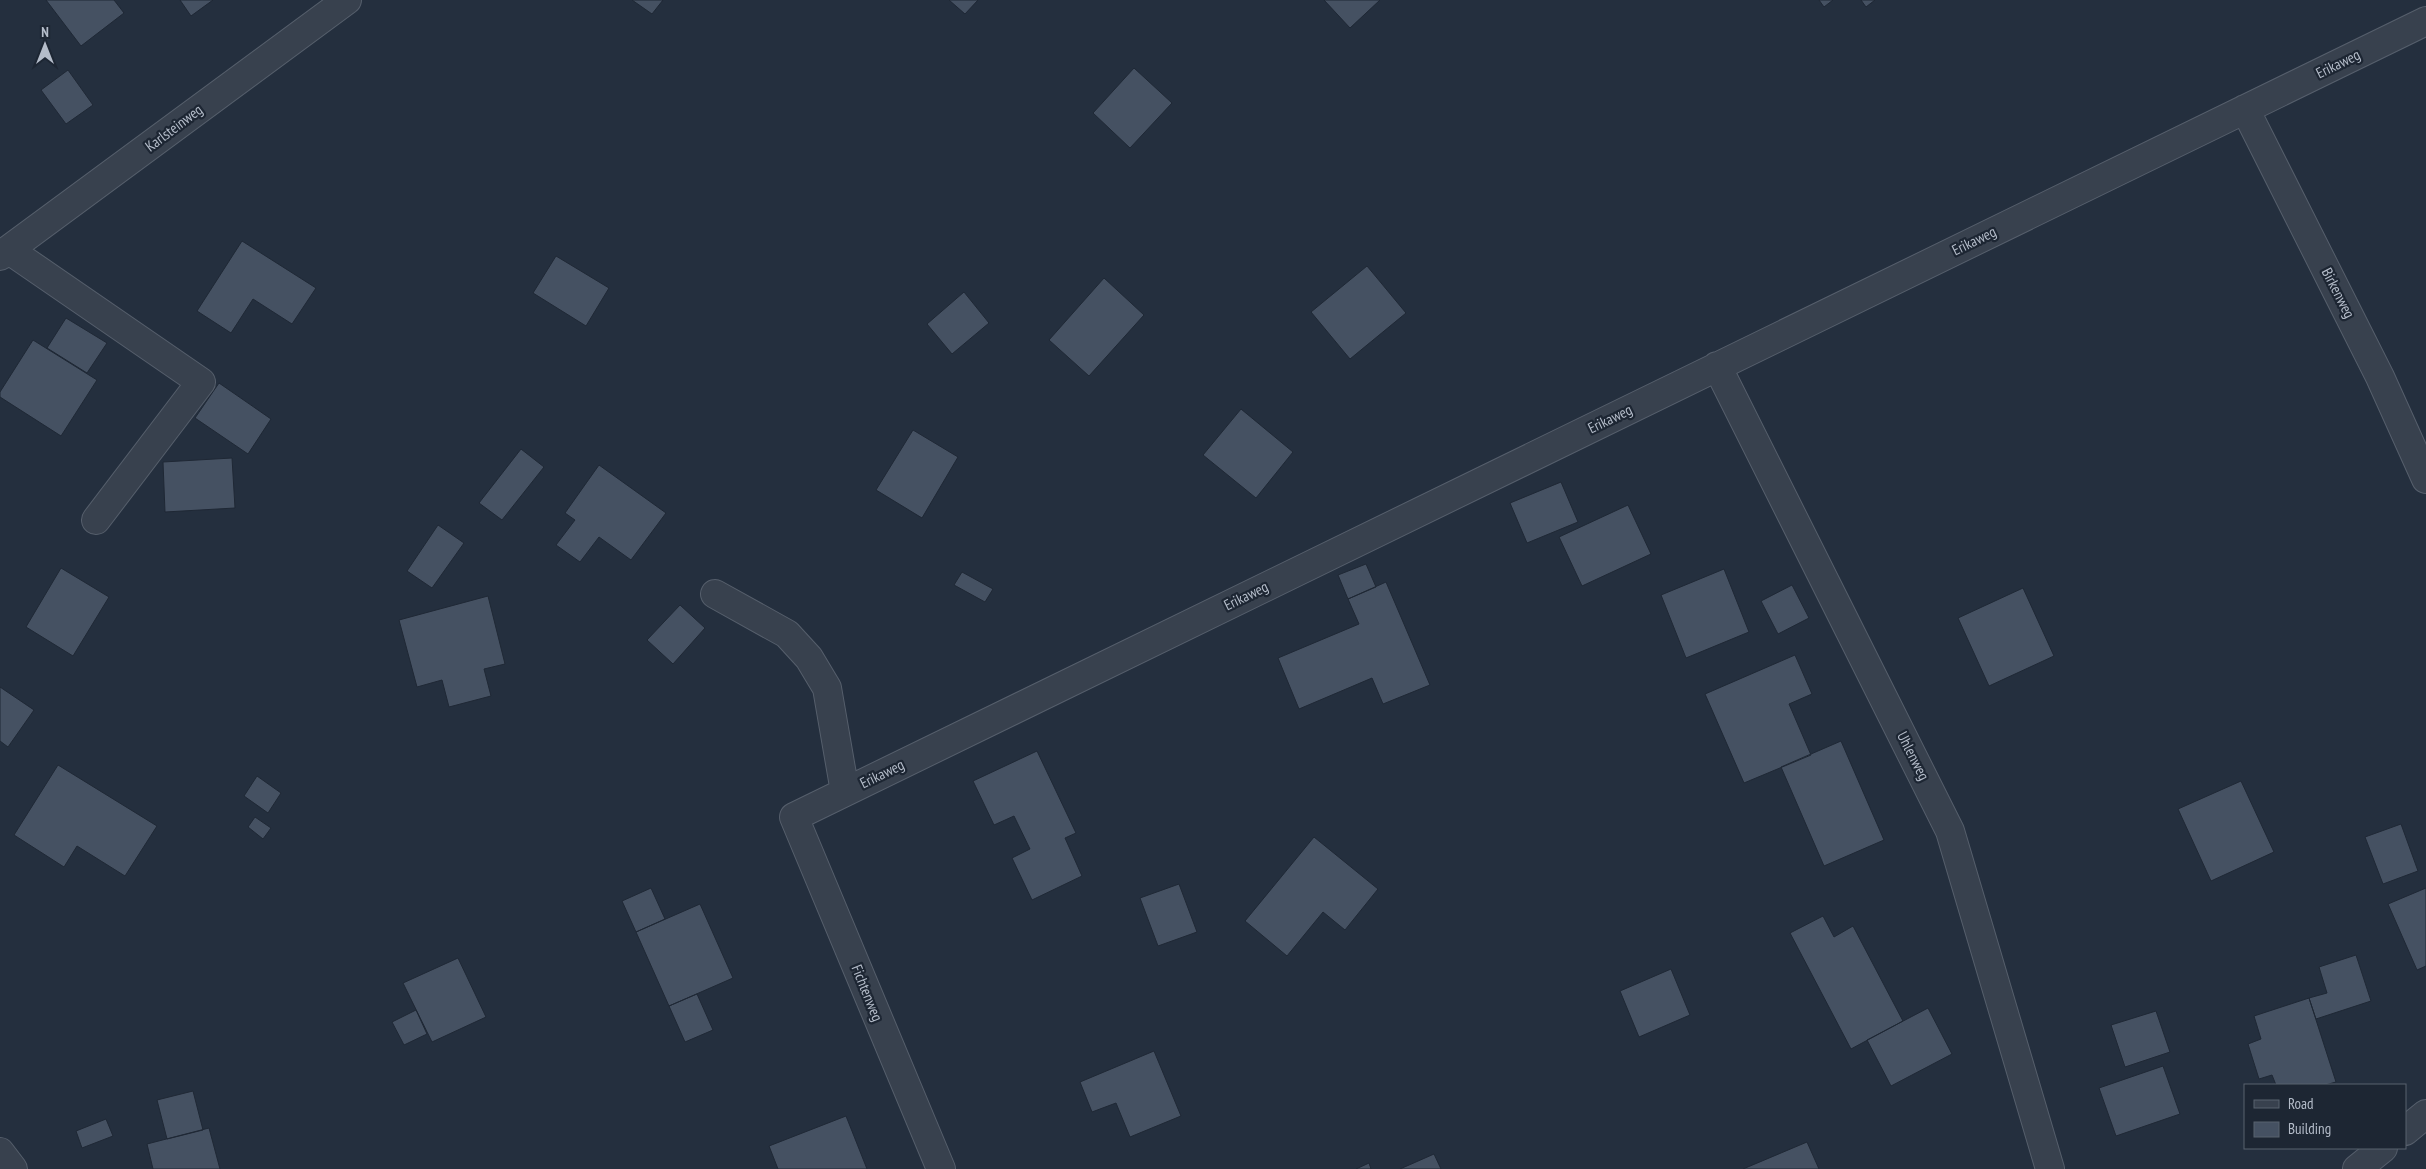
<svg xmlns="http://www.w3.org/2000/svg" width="2426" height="1169" viewBox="0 0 2426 1169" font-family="'PT Sans Narrow',sans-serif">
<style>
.building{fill:#455162;stroke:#1f2835}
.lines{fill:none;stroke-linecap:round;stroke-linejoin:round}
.minor-casing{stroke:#565f6c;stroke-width:30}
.minor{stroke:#38414e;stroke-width:28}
.labels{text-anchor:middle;stroke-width:4.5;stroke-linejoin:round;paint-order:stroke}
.street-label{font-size:15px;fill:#b4bcc9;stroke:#1d2633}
</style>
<rect width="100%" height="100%" fill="#242f3e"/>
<path class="building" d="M46,0H114L124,13L81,46Z
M180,0H213L191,16Z
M632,0H663L652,14Z
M949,0H978L965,14Z
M1324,0H1380L1350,28Z
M1819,0H1833L1824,7Z
M1861,0H1875L1866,7Z
M1134,68L1172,103L1130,148L1093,113Z
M68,70L93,105L66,124L41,90Z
M242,241L316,288L292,324L253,299L231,333L197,311Z
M556,256L609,288L586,326L533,293Z
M1367,266L1406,313L1350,359L1311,312Z
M1104,278L1144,315L1089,376L1049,340Z
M964,292L989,323L952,354L927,324Z
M66,318L107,343L87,373L47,348Z
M33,340L97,380L61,436L0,397V392Z
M219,383L271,419L248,454L195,418Z
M1241,409L1293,452L1256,498L1203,455Z
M913,430L958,457L922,518L876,490Z
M521,449L544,467L502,520L479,503Z
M232,458L235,508L165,512L163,462Z
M599,465L666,513L631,560L599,537L580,562L556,545L575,520L565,513Z
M1561,482L1578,522L1527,543L1510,503Z
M1628,505L1651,554L1582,586L1559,537Z
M438,525L464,543L432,588L407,571Z
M1366,564L1376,587L1348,599L1338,575Z
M61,568L109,597L73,656L26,627Z
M1724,569L1749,632L1686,658L1661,595Z
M962,572L993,589L985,602L954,585Z
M1386,582L1430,685L1383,704L1372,678L1299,709L1278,658L1359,624L1348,599Z
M1792,585L1809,618L1778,634L1761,601Z
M2023,588L2054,656L1989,686L1958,618Z
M488,596L505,664L484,669L491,696L449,707L442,680L417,687L399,620Z
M680,605L705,628L673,664L647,640Z
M1795,655L1812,694L1789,704L1811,755L1744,783L1705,694Z
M0,687L34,710L8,747L0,741Z
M1841,741L1884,840L1824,866L1781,767Z
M1037,751L1076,833L1065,838L1082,876L1032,900L1012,858L1030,849L1014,816L994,825L973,781Z
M58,765L157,826L125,876L77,846L64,867L14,835Z
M257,776L281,793L268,813L244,796Z
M2241,781L2274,852L2211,881L2178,809Z
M255,817L271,828L263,839L248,827Z
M2401,824L2418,871L2383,884L2365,837Z
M1314,837L1378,889L1345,930L1323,912L1287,956L1245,921Z
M1179,884L1197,932L1158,946L1140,898Z
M651,888L665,919L636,932L622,901Z
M2426,888V966L2417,970L2388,904Z
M700,904L733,978L669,1006L636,932Z
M1823,916L1834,937L1853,926L1903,1021L1851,1049L1790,933Z
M2356,955L2371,1001L2316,1019L2309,998L2327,993L2319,967Z
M458,958L486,1017L432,1042L403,983Z
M1671,969L1690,1015L1639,1037L1620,991Z
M697,994L713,1030L685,1042L669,1006Z
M2309,998L2336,1082L2325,1085H2276L2272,1075L2259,1079L2248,1044L2261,1039L2254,1016Z
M1928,1008L1952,1054L1891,1086L1867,1040Z
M416,1010L427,1034L404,1045L392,1022Z
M2156,1011L2170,1052L2125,1067L2111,1025Z
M1154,1051L1181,1116L1130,1137L1116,1103L1092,1112L1080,1082Z
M2163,1066L2180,1114L2116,1136L2099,1088Z
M193,1091L203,1130L167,1139L157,1100Z
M846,1116L867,1169H778L769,1146Z
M106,1119L113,1136L82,1148L76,1131Z
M209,1128L220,1169H153L147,1144Z
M1807,1142L1819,1169H1743Z
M1434,1154L1441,1169H1400Z
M1369,1163L1371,1169H1356Z"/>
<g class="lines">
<defs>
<path id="minor" d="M2245,109L2380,377L2426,479
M9,250L201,382L96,520
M0,256L347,0
M1717,366L1950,831L2050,1169
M715,594L787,634L809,658L827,688L845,792
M2405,1131L2426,1114
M0,1152L13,1169
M941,1169L794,817L2426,21
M2357,1169L2383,1148"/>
</defs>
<use href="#minor" class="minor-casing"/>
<use href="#minor" class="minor"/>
</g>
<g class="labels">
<g class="street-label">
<text transform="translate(2338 64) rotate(-26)" y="5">Erikaweg</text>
<text transform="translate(174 128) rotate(-37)" y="5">Karlsteinweg</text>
<text transform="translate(1974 241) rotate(-26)" y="5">Erikaweg</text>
<text transform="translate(2338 293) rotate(63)" y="5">Birkenweg</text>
<text transform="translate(1610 419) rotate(-26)" y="5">Erikaweg</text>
<text transform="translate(1246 596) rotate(-26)" y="5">Erikaweg</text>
<text transform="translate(1913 756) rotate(63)" y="5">Uhlenweg</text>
<text transform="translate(882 774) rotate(-26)" y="5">Erikaweg</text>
<text transform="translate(867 993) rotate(68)" y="5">Fichtenweg</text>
</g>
</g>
<rect x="2244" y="1084" width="162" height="65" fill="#1d2633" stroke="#59626f"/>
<rect x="2254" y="1100" width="25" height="8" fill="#38414e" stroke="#59626f"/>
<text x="2288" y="1109" font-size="15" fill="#b4bcc9">Road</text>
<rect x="2254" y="1122" width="25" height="15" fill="#455162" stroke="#59626f"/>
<text x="2288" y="1134" font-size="15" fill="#b4bcc9">Building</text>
<g transform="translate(45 45)" stroke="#1d2633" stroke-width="4" paint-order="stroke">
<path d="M0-4L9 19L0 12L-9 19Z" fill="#b4bcc9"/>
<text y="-8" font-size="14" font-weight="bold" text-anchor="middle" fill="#b4bcc9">N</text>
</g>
</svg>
